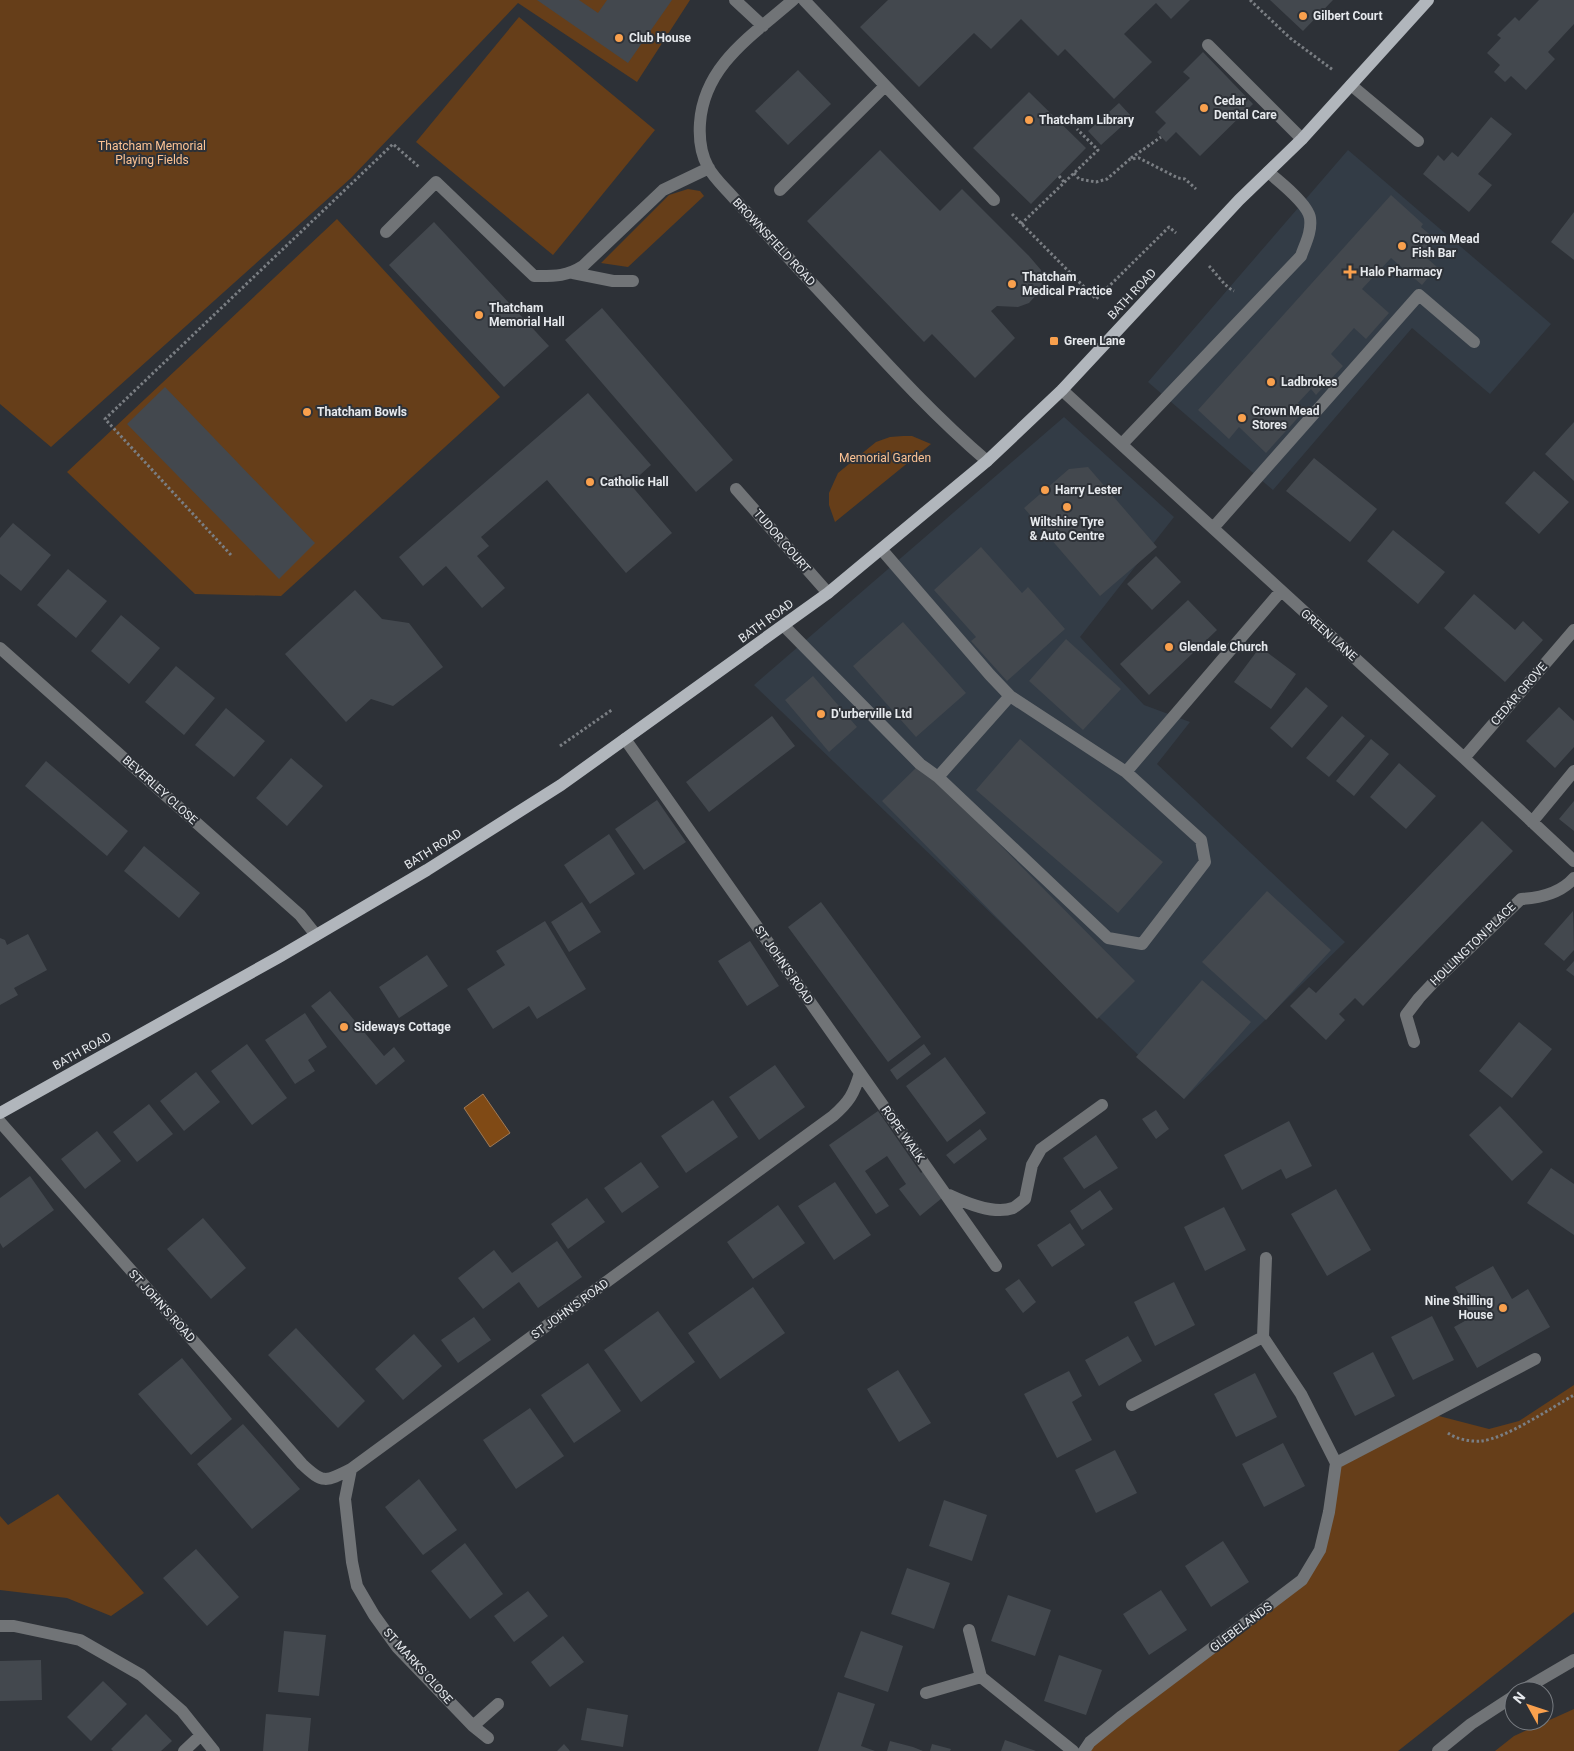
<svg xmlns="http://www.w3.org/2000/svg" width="1574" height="1751" viewBox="0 0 1574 1751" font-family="Roboto,sans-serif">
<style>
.built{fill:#333c46}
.green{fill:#663e19}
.water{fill:#804a15;stroke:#9f7a56}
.building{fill:#43484e}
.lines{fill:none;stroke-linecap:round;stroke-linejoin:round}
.path{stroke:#7a7e83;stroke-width:3;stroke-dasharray:2.5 2.5;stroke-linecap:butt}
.minor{stroke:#717477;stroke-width:12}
.major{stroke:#b1b6bc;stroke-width:12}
.poi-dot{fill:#f9a04d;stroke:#2d3137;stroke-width:2}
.labels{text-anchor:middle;stroke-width:4;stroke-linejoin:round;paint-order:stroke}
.poi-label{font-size:12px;font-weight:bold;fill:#e6e9ed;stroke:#2d3137;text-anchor:start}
.park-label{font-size:12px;fill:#fdc394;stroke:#2d3137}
.street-label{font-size:12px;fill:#e6e9ed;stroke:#2d3137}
</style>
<rect width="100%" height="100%" fill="#2d3137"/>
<path class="built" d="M1348,150L1551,324L1490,394L1412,328L1273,490L1148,382Z
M1064,417L1174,517L1080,637L1144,705L1190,722L1157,764L1345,942L1184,1099L754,685Z"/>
<path class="green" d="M0,0H690L637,82L518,3L351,178L51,447L0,404Z
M519,17L655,130L553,255L416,142Z
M688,189L700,191L704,196L628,267L601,263L669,195Z
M337,219L500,397L281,596L195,594L67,472Z
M903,436H912L931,444L835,522L829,505V493L838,473L876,442L890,437Z
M1574,1385V1612L1398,1751H1083L1302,1581L1319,1551L1336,1464L1435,1415L1489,1429L1519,1421Z
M58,1494L144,1593L111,1616L67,1598L0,1590V1516L8,1525Z
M1574,1709V1751H1495L1514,1736Z"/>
<path class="water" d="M483,1094L510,1133L490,1147L464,1108Z"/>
<path class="building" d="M537,0H579L598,13L607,0H672L628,63Z
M888,0H1190L1171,19L1156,3L1124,34L1152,62L1114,99L1065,49L1058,56L1021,19L991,49L974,33L919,87L860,27Z
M1270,0H1333L1303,31Z
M1539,0H1574V24L1548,52L1555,59L1526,90L1511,76L1505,82L1494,72L1500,65L1487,53L1501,38L1497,35L1515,17L1519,21Z
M1203,52L1253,104L1200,156L1176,132L1166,142L1157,132L1166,123L1155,112L1190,78L1183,72Z
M798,70L831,104L788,145L755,111Z
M1029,92L1086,148L1031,204L973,148Z
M1119,103L1132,117L1101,145L1088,131Z
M1491,117L1512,134L1478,174L1492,185L1469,212L1423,174L1438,155L1444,161L1452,152L1458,157Z
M880,150L940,211L962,189L1029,256L1041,270L1043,282L1037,294L1029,303L1018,307L997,306L991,311L1015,338L975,378L932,334L924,342L807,221Z
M1391,195L1423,224L1421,227L1434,238L1421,253L1437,267L1422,285L1391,258L1362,289L1389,313L1366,339L1354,328L1331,354L1343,366L1316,395L1311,389L1298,403L1305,410L1266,453L1239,427L1229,439L1198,410Z
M1574,212V260L1551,242Z
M434,222L549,346L504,387L389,265Z
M602,308L733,460L696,492L565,340Z
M165,387L315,543L279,579L127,424Z
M588,393L651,465L630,484L672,533L626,573L547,480L481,537L489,546L477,556L505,588L482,608L446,566L423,586L399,557Z
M1574,422V481L1545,454Z
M1314,458L1377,509L1350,542L1286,491Z
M1088,467L1157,547L1100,596L1024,508L1069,469Z
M1534,471L1569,502L1539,534L1505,503Z
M13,523L51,555L21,591L0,574V538Z
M1393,530L1445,572L1418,604L1367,561Z
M981,547L1022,593L1028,587L1065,629L1007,681L971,641L976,637L934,590Z
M1156,556L1181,582L1152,610L1127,584Z
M68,569L107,601L76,638L37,605Z
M355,590L382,619L409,623L443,667L393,706L371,699L346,722L285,654Z
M1474,594L1515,630L1523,621L1543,640L1505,682L1444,628Z
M1188,600L1217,630L1149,695L1120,664Z
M121,615L160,648L129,684L91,651Z
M903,622L966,693L916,737L853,666Z
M1066,639L1121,689L1083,730L1029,681Z
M1260,647L1296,674L1271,709L1234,682Z
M176,666L215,698L184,735L145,702Z
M813,676L857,727L829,752L785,700Z
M1306,687L1328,706L1292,748L1270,728Z
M1559,707L1574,721V747L1555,768L1526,741Z
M226,708L265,741L234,777L195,745Z
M772,716L795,746L709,812L686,782Z
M1342,716L1365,736L1329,777L1306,758Z
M1020,739L1163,862L1118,913L976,790Z
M1371,739L1389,754L1354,796L1336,781Z
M291,758L323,786L287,826L256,798Z
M46,761L128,831L107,856L25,786Z
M1399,763L1436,796L1406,829L1370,797Z
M920,764L1135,981L1097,1019L882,801Z
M657,800L686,842L644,870L615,829Z
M1574,801V831L1559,819Z
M1482,821L1513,851L1363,1006L1355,998L1339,1014L1345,1020L1326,1040L1290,1006L1309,987L1316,993Z
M609,834L635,874L590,904L564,865Z
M144,846L200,893L179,918L124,871Z
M1267,891L1331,950L1266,1020L1202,962Z
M582,902L601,932L569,952L551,922Z
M821,902L921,1037L888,1062L788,927Z
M1573,911L1574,950L1564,961L1544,944Z
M545,921L586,989L537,1019L529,1006L493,1029L467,989L505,965L496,951Z
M28,934L47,970L14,988L18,995L0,1005V938L5,940L7,945Z
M750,941L779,986L747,1006L718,961Z
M427,955L448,986L399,1018L379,987Z
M1574,961V976L1566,970Z
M1202,980L1251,1022L1184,1099L1136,1057Z
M330,991L384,1056L394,1047L405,1061L376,1085L311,1006Z
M305,1013L327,1047L308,1060L315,1071L295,1084L265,1040Z
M1519,1022L1552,1049L1512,1098L1479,1071Z
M247,1044L287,1098L252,1125L211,1071Z
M924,1044L931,1054L897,1080L890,1070Z
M945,1057L986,1113L947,1142L906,1086Z
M775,1065L805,1107L759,1140L729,1097Z
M196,1072L220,1102L184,1131L160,1101Z
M713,1100L738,1137L686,1173L661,1136Z
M149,1104L173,1134L137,1162L113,1132Z
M1500,1106L1543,1152L1512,1181L1469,1135Z
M1156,1110L1169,1129L1156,1139L1142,1119Z
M878,1111L921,1173L927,1168L947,1194L920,1216L899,1189L906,1184L887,1156L865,1171L889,1206L876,1214L829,1145Z
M1289,1121L1312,1166L1286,1179L1281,1169L1242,1190L1224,1155Z
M980,1129L987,1139L954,1164L946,1155Z
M97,1131L121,1161L85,1189L61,1159Z
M1096,1135L1118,1168L1084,1189L1063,1158Z
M641,1162L659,1187L622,1213L604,1188Z
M1551,1168L1574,1184V1235L1527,1203Z
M30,1176L54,1210L3,1248L0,1243V1198Z
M835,1182L871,1235L834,1260L798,1206Z
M1336,1189L1371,1250L1327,1276L1291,1214Z
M1100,1190L1113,1209L1082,1230L1070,1211Z
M587,1198L605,1222L568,1249L551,1224Z
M778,1205L805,1243L753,1279L727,1242Z
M1224,1207L1246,1250L1205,1271L1184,1227Z
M203,1218L246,1268L211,1299L167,1249Z
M1070,1223L1085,1245L1052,1267L1037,1245Z
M557,1241L582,1277L538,1308L519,1282L483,1309L458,1278L494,1250L512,1273Z
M1493,1266L1512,1299L1528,1289L1550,1327L1477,1368L1454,1327L1472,1317L1455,1287Z
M1019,1279L1036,1302L1023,1313L1005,1289Z
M1174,1282L1195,1325L1155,1346L1134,1302Z
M753,1287L785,1333L720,1379L688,1333Z
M658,1311L695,1362L641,1402L604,1350Z
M1432,1316L1454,1360L1413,1380L1391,1337Z
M474,1317L491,1340L458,1363L441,1340Z
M296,1328L365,1401L338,1428L268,1355Z
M414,1334L442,1366L403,1400L375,1369Z
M1128,1336L1142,1361L1099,1386L1085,1360Z
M1373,1352L1395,1396L1355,1416L1333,1373Z
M182,1358L232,1419L191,1455L138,1394Z
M588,1363L621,1411L574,1443L541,1395Z
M898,1370L931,1423L899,1442L867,1389Z
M1069,1371L1082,1396L1072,1402L1092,1440L1057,1458L1024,1394Z
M1255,1373L1277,1417L1236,1437L1214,1394Z
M530,1408L564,1456L516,1489L483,1440Z
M243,1424L300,1489L252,1529L197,1464Z
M1283,1443L1305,1486L1264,1507L1242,1464Z
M1115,1450L1137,1493L1096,1513L1075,1470Z
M419,1479L457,1530L423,1555L385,1507Z
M944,1500L987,1515L972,1561L929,1546Z
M1223,1541L1249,1582L1211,1607L1185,1566Z
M465,1543L503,1594L470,1619L431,1571Z
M196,1549L239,1597L207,1626L163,1578Z
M907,1568L950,1583L934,1629L891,1614Z
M1161,1590L1187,1630L1149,1655L1123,1614Z
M528,1591L548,1616L514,1642L494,1616Z
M1008,1595L1051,1610L1035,1656L991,1641Z
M284,1631L326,1635L319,1696L278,1692Z
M861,1631L903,1646L888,1692L844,1677Z
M563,1636L584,1662L550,1687L531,1662Z
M1059,1655L1102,1670L1086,1715L1044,1701Z
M41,1660L42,1700L0,1701V1661Z
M103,1681L127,1704L91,1741L67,1717Z
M838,1692L875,1704L861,1746L875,1751H818Z
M587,1708L628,1715L623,1747L581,1740Z
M146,1714L172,1741L161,1751H113L111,1749Z
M266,1714L311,1718L308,1751H263Z
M1005,1740L1036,1751H1001Z
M890,1741L913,1747L923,1751H887Z
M564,1744L570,1751H557Z
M932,1744L951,1749L950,1751H930Z"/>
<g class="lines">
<path class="path" d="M1250,0L1290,38L1333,70
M1131,158L1161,137
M1074,173L1079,179L1096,182L1107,179L1130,159L1139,158L1178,178L1185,179L1196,189
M1059,176L1064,182
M1012,214L1096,299L1169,227L1176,233
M1021,224L1098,150L1077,129
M1209,266C1216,273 1225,287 1234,291
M231,555L105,419L393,144L419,167
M560,746L613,709
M1448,1433C1456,1439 1471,1442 1481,1441C1505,1439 1551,1408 1574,1395"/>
<path class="minor" d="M735,0L763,26
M793,0C753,35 704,65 700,123C699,137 701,154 708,167C714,178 724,187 732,196C753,220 775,243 796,266C859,332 918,402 987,461
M804,0L994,200
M1208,45L1302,139
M1351,85L1418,141
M780,190L885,86
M386,232L436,182L534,276C553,276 566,277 583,266L663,190L709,168
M573,273L613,281H633
M1062,390L1464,758L1574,861
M1122,444L1301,256C1305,244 1312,232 1310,218C1308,204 1279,181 1268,172
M736,489L828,593
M1213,528L1419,295L1474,342
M882,550L990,675L1010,696
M784,626L920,764L938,777L1108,938L1142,944L1205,862L1201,840L1126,772L1010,696L938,777
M0,648L300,915L316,935
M625,739L996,1266
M1464,758L1574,630
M1126,772L1281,591
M1532,822L1574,771
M1414,1042L1406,1015L1419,998L1433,983L1521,899C1540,898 1561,893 1574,878
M0,1122L302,1464C323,1484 326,1482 351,1469L833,1116C849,1102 854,1094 860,1073
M949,1195C966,1203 994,1215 1013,1208C1017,1206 1022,1201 1025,1199L1032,1165L1041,1149L1102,1105
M1132,1405L1263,1337L1266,1258
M1336,1463L1535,1359
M351,1469L345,1499L352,1562L357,1586L374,1615L397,1647L473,1726L488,1738
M0,1626H14L80,1640L141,1675L182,1711L214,1751
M969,1630L981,1677L1073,1751
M1521,1691L1574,1660
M926,1693L981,1677
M473,1726L498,1704
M184,1751L201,1735
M1084,1751L1090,1742L1122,1716L1302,1580L1320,1550L1329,1512L1336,1463L1301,1394L1263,1337
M1438,1751L1471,1724L1514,1696"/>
<path class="major" d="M0,1113L279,957L427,870L561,785L828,593L987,461L1062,390L1239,200L1302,139L1428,0"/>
</g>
<g class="poi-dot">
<circle cx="1303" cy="16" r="5"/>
<circle cx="619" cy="38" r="5"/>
<circle cx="1204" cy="108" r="5"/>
<circle cx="1029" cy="120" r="5"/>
<circle cx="1402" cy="246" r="5"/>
<path d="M1347.5 264.5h5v5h5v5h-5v5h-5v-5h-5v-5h5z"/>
<circle cx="1012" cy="284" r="5"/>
<circle cx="479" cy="315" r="5"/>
<rect x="1049" y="336" width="10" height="10" rx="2.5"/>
<circle cx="1271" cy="382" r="5"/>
<circle cx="307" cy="412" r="5"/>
<circle cx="1242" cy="418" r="5"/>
<circle cx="590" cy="482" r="5"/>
<circle cx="1045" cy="490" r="5"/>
<circle cx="1067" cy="507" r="5"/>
<circle cx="1169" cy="647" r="5"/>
<circle cx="821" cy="714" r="5"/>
<circle cx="344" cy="1027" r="5"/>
<circle cx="1503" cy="1308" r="5"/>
</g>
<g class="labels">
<g class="poi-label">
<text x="1313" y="20">Gilbert Court</text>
<text x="629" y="42">Club House</text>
<text x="1214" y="105">Cedar<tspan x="1214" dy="14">Dental Care</tspan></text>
<text x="1039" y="124">Thatcham Library</text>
<text x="1412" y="243">Crown Mead<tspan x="1412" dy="14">Fish Bar</tspan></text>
<text x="1360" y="276">Halo Pharmacy</text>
<text x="1022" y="281">Thatcham<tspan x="1022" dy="14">Medical Practice</tspan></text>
<text x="489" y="312">Thatcham<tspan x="489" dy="14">Memorial Hall</tspan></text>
<text x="1064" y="345">Green Lane</text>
<text x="1281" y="386">Ladbrokes</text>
<text x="1252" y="415">Crown Mead<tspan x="1252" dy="14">Stores</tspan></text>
<text x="317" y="416">Thatcham Bowls</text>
<text x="600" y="486">Catholic Hall</text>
<text x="1055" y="494">Harry Lester</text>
<text x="1067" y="526" text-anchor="middle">Wiltshire Tyre<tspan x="1067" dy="14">&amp; Auto Centre</tspan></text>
<text x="1179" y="651">Glendale Church</text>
<text x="831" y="718">D'urberville Ltd</text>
<text x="354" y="1031">Sideways Cottage</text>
<text x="1493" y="1305" text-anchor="end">Nine Shilling<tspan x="1493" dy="14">House</tspan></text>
</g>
<g class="park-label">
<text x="152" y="150">Thatcham Memorial<tspan x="152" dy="14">Playing Fields</tspan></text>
<text x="885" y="462">Memorial Garden</text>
</g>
<g class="street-label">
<text transform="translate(774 242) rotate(47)" y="4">BROWNSFIELD ROAD</text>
<text transform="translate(1132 294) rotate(-47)" y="4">BATH ROAD</text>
<text transform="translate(782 541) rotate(49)" y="4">TUDOR COURT</text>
<text transform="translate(766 621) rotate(-36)" y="4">BATH ROAD</text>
<text transform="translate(1329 635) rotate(42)" y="4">GREEN LANE</text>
<text transform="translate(1519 694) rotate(-49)" y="4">CEDAR GROVE</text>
<text transform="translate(160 790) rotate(42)" y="4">BEVERLEY CLOSE</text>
<text transform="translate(433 849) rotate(-32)" y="4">BATH ROAD</text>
<text transform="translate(1473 944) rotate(-44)" y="4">HOLLINGTON PLACE</text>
<text transform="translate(784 965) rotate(55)" y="4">ST JOHN'S ROAD</text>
<text transform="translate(82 1051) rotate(-29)" y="4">BATH ROAD</text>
<text transform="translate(903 1134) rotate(55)" y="4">ROPE WALK</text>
<text transform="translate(162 1306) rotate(48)" y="4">ST JOHN'S ROAD</text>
<text transform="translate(570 1309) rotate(-36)" y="4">ST JOHN'S ROAD</text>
<text transform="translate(1241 1627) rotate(-37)" y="4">GLEBELANDS</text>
<text transform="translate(418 1666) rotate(48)" y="4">ST MARKS CLOSE</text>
</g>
</g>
<g transform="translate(1529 1706) rotate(310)"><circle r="24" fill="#2d3137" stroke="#777b80"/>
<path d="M0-4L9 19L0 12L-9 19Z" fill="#f9a04d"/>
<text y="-8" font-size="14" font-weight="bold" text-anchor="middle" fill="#e6e9ed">N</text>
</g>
</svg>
